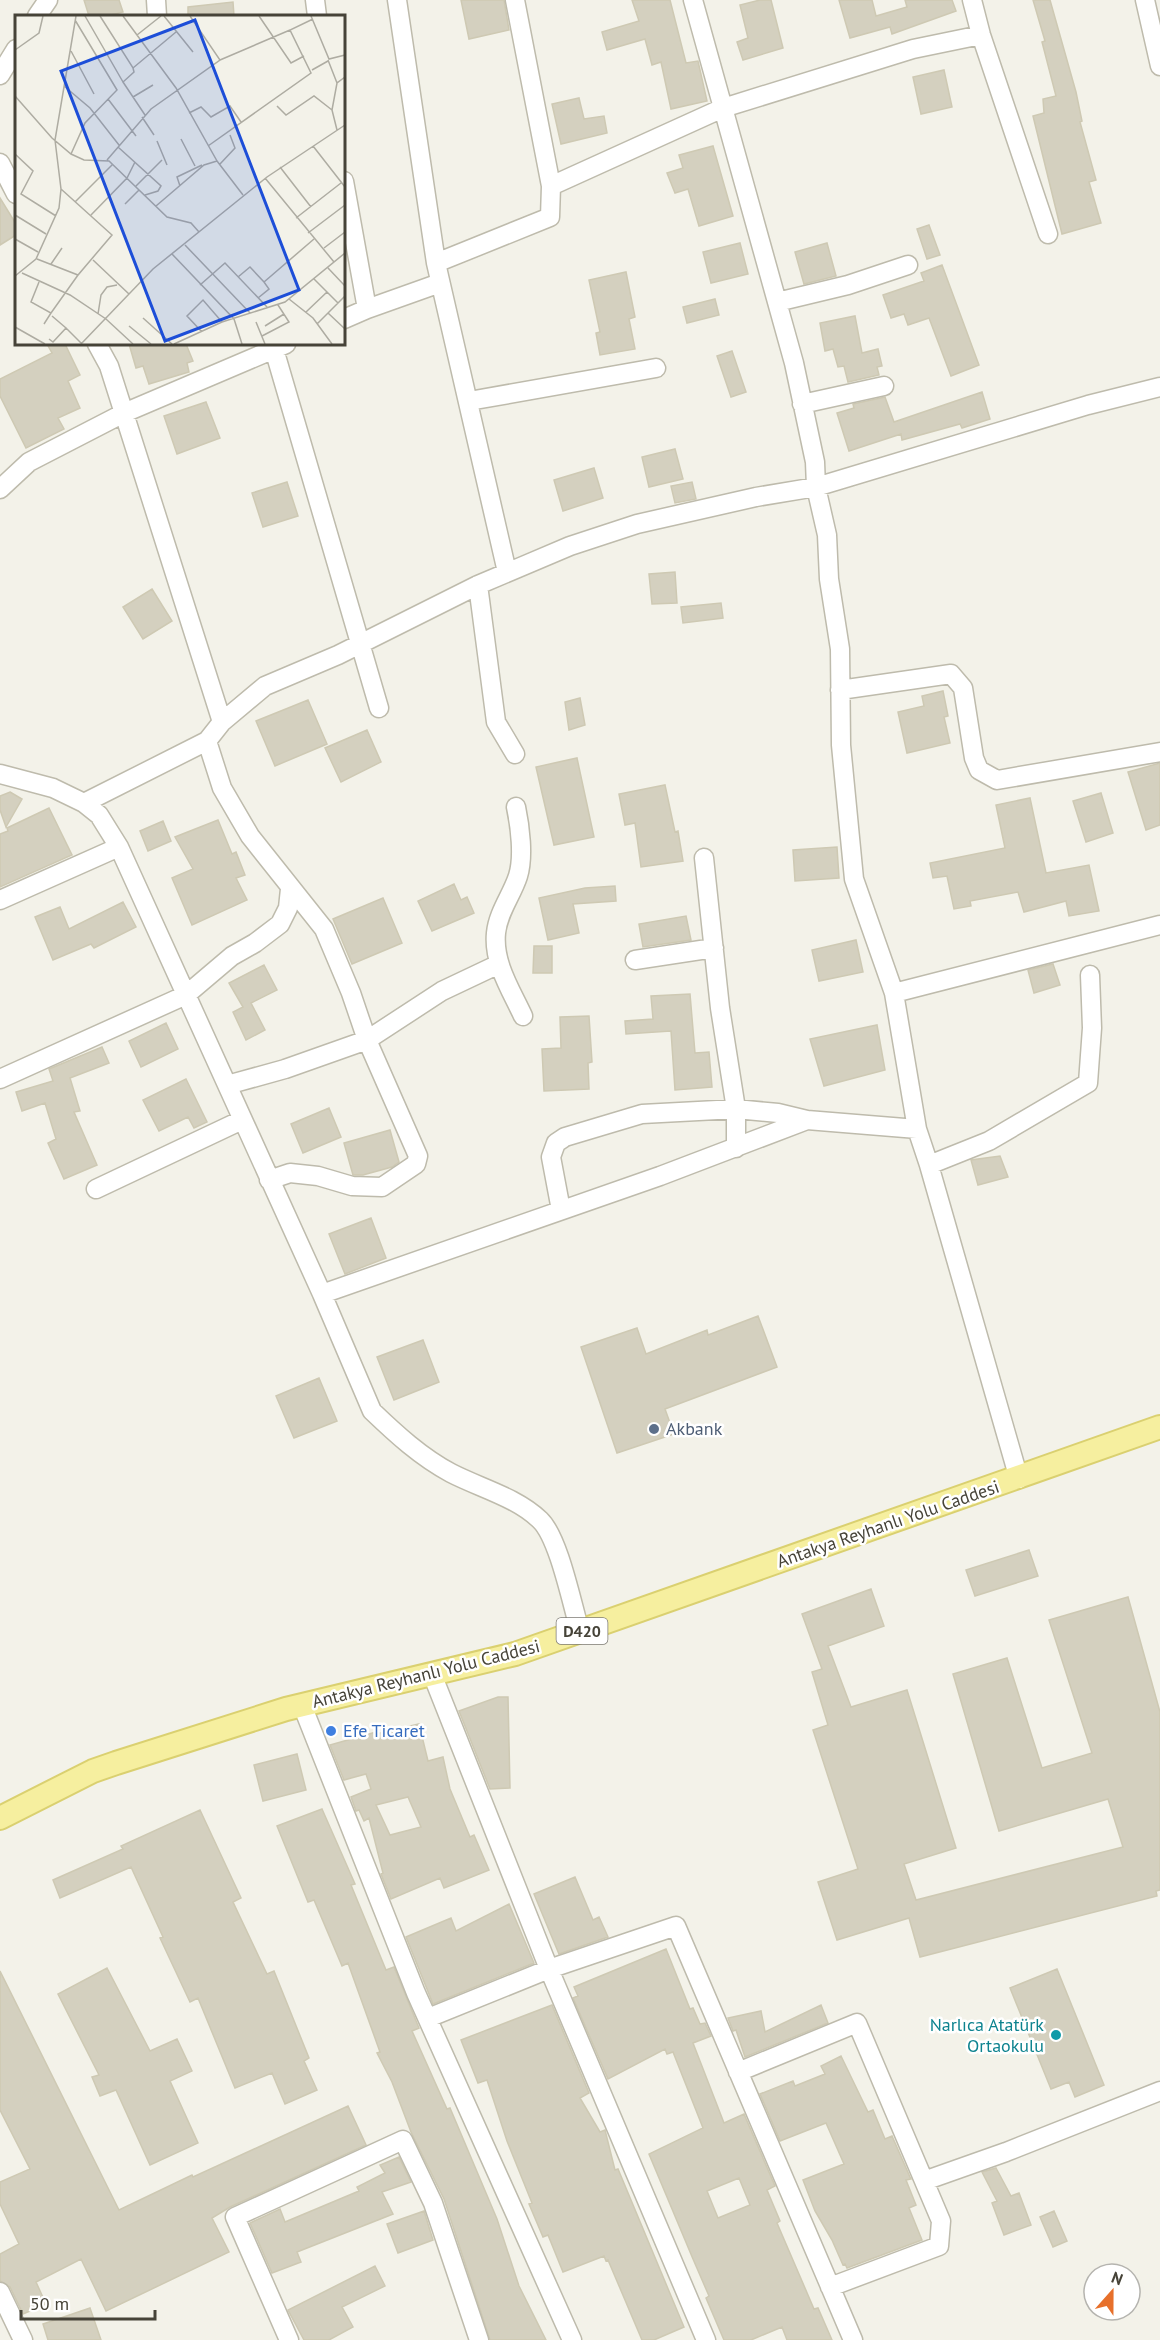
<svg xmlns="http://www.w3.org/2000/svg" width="1160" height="2340" viewBox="0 0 1160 2340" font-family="'PT Sans',sans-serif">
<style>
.building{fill:#d4d0bf;stroke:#cec9b3;stroke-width:1.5;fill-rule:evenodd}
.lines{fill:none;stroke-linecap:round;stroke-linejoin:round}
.minor-casing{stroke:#bebbac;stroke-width:21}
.major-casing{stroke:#dad070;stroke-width:26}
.minor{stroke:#fff;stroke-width:18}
.major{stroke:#f6ef9f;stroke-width:22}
.service-dot{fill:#5c6f8a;stroke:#fff;stroke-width:2}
.shop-dot{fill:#3f7fe0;stroke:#fff;stroke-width:2}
.culture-dot{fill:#0f9aa8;stroke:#fff;stroke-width:2}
.labels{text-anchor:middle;stroke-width:5;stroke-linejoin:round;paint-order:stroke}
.shield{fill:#fff;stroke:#7e7b74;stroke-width:1.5}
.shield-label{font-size:16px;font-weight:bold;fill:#464338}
.service-label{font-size:18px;fill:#4e5e75;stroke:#fff;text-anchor:start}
.street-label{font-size:18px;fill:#464338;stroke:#fff}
.shop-label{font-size:18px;fill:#366cbe;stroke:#fff;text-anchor:start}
.culture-label{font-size:18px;fill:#0d838f;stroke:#fff;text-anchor:end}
.inset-road{fill:none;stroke:#aeaca2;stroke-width:1.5}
.view{fill:#1d4ed8;fill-opacity:0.15;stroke:#1d4ed8;stroke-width:3}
.inset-edge{fill:none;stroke:#464338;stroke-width:3}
</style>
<rect width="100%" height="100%" fill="#f3f2e9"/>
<path class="building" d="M84,0H119L123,12L107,16H89Z
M461,0H504L509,30L469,39Z
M632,0H670L686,63L698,61L707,101L671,109L661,62L652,65L645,39L607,50L602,32L639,21Z
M760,0H771L783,48L743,60L737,42L748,38L740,5Z
M839,0H872L876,16L907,7L905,0H952L956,11L892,34L890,27L850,38Z
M1033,0H1050L1076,92L1082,121L1080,122L1096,180L1089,182L1101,223L1062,234L1033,116L1044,113L1043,99L1056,96L1042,42L1045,41Z
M233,2L234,16H188V7Z
M944,70L952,107L921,114L913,77Z
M579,98L584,119L604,116L607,133L561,144L552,104Z
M713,146L733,216L699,226L688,189L675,193L667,173L683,168L679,155Z
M0,198L16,224V235L0,245Z
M929,225L940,255L927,259L917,229Z
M740,243L748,274L711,283L703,252Z
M827,243L836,276L804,284L795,252Z
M942,265L979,365L951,376L929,318L908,325L904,314L891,318L883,295L924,281L921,273Z
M626,272L635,317L629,319L635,349L600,355L596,333L600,332L589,280Z
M715,299L719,315L687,323L683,307Z
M855,316L862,353L878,349L882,366L877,367L879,375L848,382L844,366L838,367L833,349L825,351L820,323Z
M47,344H65L80,375L68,381L80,408L58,418L64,429L26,448L0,396V379L52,353Z
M129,344H186L193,361L187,363L189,372L149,384L143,366L136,368Z
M732,351L746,392L731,397L717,356Z
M982,392L990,419L962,428L960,424L902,440L901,434L849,451L837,413L854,408L853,404L885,397L894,422Z
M206,402L220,438L177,454L164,416Z
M675,449L683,479L649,487L642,457Z
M594,468L603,498L563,511L554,480Z
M287,482L298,516L263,527L252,493Z
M692,482L696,499L675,503L671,486Z
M675,572L677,603L652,604L649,574Z
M152,589L172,621L143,639L123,607Z
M721,603L723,618L683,623L681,607Z
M943,691L948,716L944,717L950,743L907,753L898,712L924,706L922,696Z
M580,698L585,725L569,730L565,702Z
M308,700L327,744L275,766L256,721Z
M367,730L381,762L341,782L325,748Z
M577,758L594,837L554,845L536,767Z
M1160,763V825L1146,830L1128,772Z
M665,785L675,832L678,831L683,861L641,867L635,823L625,825L619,794Z
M10,792L22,799L6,827L0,810V796Z
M1101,793L1113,833L1086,842L1073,801Z
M1030,798L1046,873L1089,865L1099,911L1069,916L1066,901L1024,912L1018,892L970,901L971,906L954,909L947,876L933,878L930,863L1005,848L996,805Z
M49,808L72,855L0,887V834L8,831L7,828Z
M218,820L232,854L236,852L245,875L236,878L247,900L192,925L172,878L193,869L175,837Z
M163,821L171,841L148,851L140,831Z
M837,847L839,878L795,881L793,850Z
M454,884L461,900L467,897L474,913L432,931L418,901Z
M615,886L616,901L573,904L579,933L548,940L539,898L585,888Z
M383,898L402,943L352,964L333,919Z
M123,902L136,927L94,948L91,944L53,960L35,917L60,907L69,929Z
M686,916L691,940L643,947L639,924Z
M856,940L863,972L819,981L812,950Z
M534,946H552V973H533Z
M1053,964L1060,985L1034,993L1028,970Z
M264,965L277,990L251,1003L265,1030L246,1040L233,1012L243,1007L229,983Z
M690,994L695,1053L709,1052L712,1087L675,1090L671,1031L626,1034L625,1021L653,1019L651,996Z
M589,1016L592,1062L588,1063L589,1089L544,1091L542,1049L561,1048L560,1017Z
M166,1023L178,1049L141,1067L129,1041Z
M877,1025L885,1070L824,1086L810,1039Z
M102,1047L109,1063L70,1078L80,1111L74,1112L97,1165L64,1179L48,1143L56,1139L45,1103L22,1111L16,1092L53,1081L49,1069Z
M186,1079L207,1122L194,1128L188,1117L159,1131L143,1100Z
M329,1108L341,1137L303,1153L291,1124Z
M390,1130L399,1162L392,1167L363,1175H353L344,1143Z
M1000,1156L1008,1177L978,1185L971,1160Z
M371,1218L386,1258L345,1274L329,1234Z
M758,1316L777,1367L665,1409L674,1434L617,1453L581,1347L637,1328L646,1354L707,1330L708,1335Z
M423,1340L439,1382L394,1400L377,1357Z
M319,1378L337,1421L294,1438L276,1396Z
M1029,1550L1038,1576L975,1596L966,1570Z
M871,1589L884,1626L828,1646L851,1707L907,1690L956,1848L904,1864L916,1900L1123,1847L1108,1799L999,1831L953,1674L1007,1658L1042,1768L1092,1753L1049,1620L1128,1597L1160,1712V1890L1156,1891L1157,1896L920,1957L909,1918L837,1940L818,1882L858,1869L813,1730L828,1725L812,1672L822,1669L802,1614Z
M498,1697H508L510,1788L490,1789L459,1711Z
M419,1724L428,1761L443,1757L450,1789L470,1837L474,1835L489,1870L444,1888L440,1878L391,1899L381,1874L383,1873L369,1818L364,1821L359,1810L356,1811L351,1797L371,1789L366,1774L344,1780L330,1745L376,1732V1734ZM408,1797L421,1827L390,1835L376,1805Z
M297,1754L306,1790L263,1801L254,1765Z
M322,1809L355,1884L351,1885L386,1970L394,1967L419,2028L412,2031L447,2109L450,2108L497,2219L519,2286L546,2340H490L444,2199L411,2132L392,2082L377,2053L380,2052L348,1963L342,1966L314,1900L308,1902L277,1826Z
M200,1810L241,1898L233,1902L267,1974L274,1971L309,2058L304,2061L317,2090L285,2104L272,2073L235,2088L198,1998L190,2002L160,1938L163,1937L131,1867L60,1898L53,1880L123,1849L121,1846Z
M575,1877L593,1920L599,1917L608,1937L559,1954L534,1894Z
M509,1904L534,1963L433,2004L406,1937L451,1918L456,1931Z
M666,1949L690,2009L693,2008L700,2024L705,2023L711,2036L693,2043L724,2123L744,2114L775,2186L767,2190L780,2221L777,2223L814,2309L818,2308L832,2340H787L782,2327L751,2340H724L706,2298L709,2296L693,2259L649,2154L703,2128L673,2052L667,2054L665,2049L608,2079L573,1998L578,1996L574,1987ZM739,2178L750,2205L718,2218L707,2191Z
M107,1968L150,2051L177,2039L192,2071L170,2081L198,2143L150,2165L116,2090L100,2096L92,2077L99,2075L58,1994Z
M1057,1969L1104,2085L1075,2097L1069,2082L1051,2089L1010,1988Z
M0,1971L119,2210L192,2175L193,2177L348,2106L366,2145L230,2207L212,2218L229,2252L106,2311L81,2259L36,2282L46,2304L23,2314L10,2287L0,2281V2254L19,2244L0,2204V2182L30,2169L0,2110Z
M552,2005L589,2093L580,2098L600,2132L605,2130L615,2170L618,2169L684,2327L654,2340H642L608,2260L606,2261L604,2256L563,2272L548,2235L543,2237L529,2204L532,2203L507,2141L487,2080L478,2083L461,2040Z
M821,2005L828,2023L745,2057L736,2030L733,2031L728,2018L761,2011L765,2032Z
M841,2056L868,2112L873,2110L885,2139L892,2136L910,2177L911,2179L906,2180L916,2205L909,2208L922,2240L847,2268L845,2264L843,2265L832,2240L815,2211L803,2180L844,2164L826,2123L780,2141L760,2094L793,2081L795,2086L825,2074L821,2066Z
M399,2157L411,2182L382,2192L393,2214L297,2252L301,2262L272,2273L250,2223L280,2209L285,2222L359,2191L357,2187L385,2173L380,2165Z
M996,2168L1011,2196L1019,2193L1031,2225L1004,2235L992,2203L997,2201L982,2172Z
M424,2211L433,2240L398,2253L387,2224Z
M1054,2211L1067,2241L1053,2247L1040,2217Z
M375,2266L385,2286L342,2307L353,2327L329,2340H304L288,2310Z
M90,2308L101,2340H48L43,2324Z"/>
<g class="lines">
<defs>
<path id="minor" d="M156,0L157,16
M315,0L317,16
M397,0L436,263
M515,0L551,186L723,108L913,49L981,35
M972,0L981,35L1048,234
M1145,0L1160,66
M37,16L48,0
M0,75L16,49
M0,163L16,194
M344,181L367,309L344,319
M777,302L848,285L908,265
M367,309L440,283
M97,344L109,366L222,722
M274,349L379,708
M469,401L656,368
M802,404L884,386
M0,489L29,462L124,413L286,344
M507,572L436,263L550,217L551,186
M478,585L496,722L515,754
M840,690L951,674L963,688L974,758L979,770L997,780L1160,752
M207,741L222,788L250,836L324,929L351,993L367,1040L418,1156L416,1164L382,1187L352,1186L318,1176L290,1173L269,1180
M0,774L53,788L84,803L99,815L119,847L322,1294L372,1411C396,1434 421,1457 451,1473C480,1488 516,1497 540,1520C559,1538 572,1605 580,1631
M84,803L207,741L222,722L265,686L338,655L478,585L570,546L637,524L756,497L816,487L1088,405L1160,387
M516,807C520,826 524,857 518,876C512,895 498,912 496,933C493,963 511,990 523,1016
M704,858L720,1008L736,1109V1148
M0,900L119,847
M635,960L714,948
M894,993L1160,925
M0,1079L186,995L232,956L255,943L280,924L288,908L290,889
M227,1085L285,1069L367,1040L442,991L499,964
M917,1129L929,1165L1019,1479
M929,1165L989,1141L1088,1083L1092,1028L1090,975
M96,1189L242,1120
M561,1210L551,1157L556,1143L565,1137L642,1114L736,1109L778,1113L807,1120
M322,1294L660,1176L807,1120L917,1129L894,993L854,879L841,745L840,649L829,579L827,535L816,487L815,462L794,363L693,0
M432,1674L549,1969L706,2340
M302,1705L416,1993L572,2340
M428,2018L549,1969L676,1926L853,2340
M738,2072L857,2023L941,2221L939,2246L830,2287
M924,2181L1006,2152L1160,2091
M0,2292L23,2340
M289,2340L235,2217L403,2140L433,2203L479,2340"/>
<path id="major" d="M0,1818L93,1771L116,1763L286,1709L515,1654L1160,1427"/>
</defs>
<use href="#minor" class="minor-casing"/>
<use href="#major" class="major-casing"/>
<use href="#minor" class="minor"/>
<use href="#major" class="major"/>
</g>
<circle class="service-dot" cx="654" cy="1429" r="6"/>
<circle class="shop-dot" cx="331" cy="1731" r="6"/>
<circle class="culture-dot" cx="1056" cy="2035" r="6"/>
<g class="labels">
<rect class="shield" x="556.5" y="1618" width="51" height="26" rx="4.5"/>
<g class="shield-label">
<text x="582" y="1637">D420</text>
</g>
<g class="service-label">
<text x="666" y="1435">Akbank</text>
</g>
<g class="street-label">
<text transform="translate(888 1524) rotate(-19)" y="6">Antakya Reyhanlı Yolu Caddesi</text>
<text transform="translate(426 1674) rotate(-14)" y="6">Antakya Reyhanlı Yolu Caddesi</text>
</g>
<g class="shop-label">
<text x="343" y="1737">Efe Ticaret</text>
</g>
<g class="culture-label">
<text x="1044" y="2031">Narlıca Atatürk<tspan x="1044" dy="21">Ortaokulu</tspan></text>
</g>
</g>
<g transform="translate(15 15)">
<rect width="330" height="330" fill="#f3f2e9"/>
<path class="inset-road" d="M70,1L108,67M85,1L118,53L161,17M108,1L161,73L202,146L189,150L141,191M149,1L178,37M244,1L276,48L289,41M296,1L314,44L330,40M122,20L146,1M0,35L24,18L28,1M56,36L79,79M205,45L275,15M313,45L322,68M118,53L119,57L108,67L130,100M297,55L313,46M49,71L75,93L104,130M0,81L37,123L56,139L69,145L94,146L152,202L176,208L184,217M118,82L138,70M93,84L121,121M262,91L271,100L299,81L317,95M174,98L186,92L196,102L215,91L226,107M127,102L139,120M322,115L317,95L322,68L330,62M166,124L180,151M142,126L152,150M193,131L296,58L275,15L298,4M298,131L330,172M103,132L146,171L143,176L130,180M0,139L18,156L6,179L41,201M56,139L70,108L102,75L60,5M92,145L136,94L205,45L175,1M202,146L228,180M205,149L220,133L215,120M265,152L296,192M250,163L319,247M121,171L147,145M165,171L162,162L187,150M60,187L98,149M110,189L124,175M0,200L31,219M76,200L112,163L120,147M281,203L326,168M293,218L330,190M0,224L23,237M170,230L235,298M309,233L330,217M157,239L219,304L227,329M22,244L63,260L97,220L46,174M78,245L114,279M36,249L47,233M313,253L330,271M7,258L55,280L91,304L118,329M0,261L21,244L44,193L46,174L40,125L61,1M223,262L235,252L249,267L254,274L243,283M299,264L323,288M24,267L16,287L36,298L29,309M249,267L299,224M185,270L210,248L252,292M274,284L298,303L317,329M291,297L312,277M36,298L63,260M313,298L330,314M83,299L86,280L92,272L102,270M128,303L157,329M241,307L250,329M302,309L330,281M114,311L136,329M250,311L269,299M0,312L30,329M51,313L67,329M187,317L172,301L188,285L207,307M247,321L274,307L263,290M34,324L38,327L51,313L37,301M66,329L138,254L252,162L330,110M159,329L207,307L270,287L330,238"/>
<path class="view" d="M180,5L284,275L150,326L46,56Z"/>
<rect width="330" height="330" class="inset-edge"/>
</g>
<g transform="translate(1112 2292) rotate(21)"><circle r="28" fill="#ffffff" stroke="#b5b4af" stroke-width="1.5"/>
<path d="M0-4.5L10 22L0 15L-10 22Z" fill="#e7702b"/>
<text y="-9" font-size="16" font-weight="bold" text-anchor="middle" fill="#464338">N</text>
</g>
<path d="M21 2310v9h134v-9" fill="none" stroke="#464338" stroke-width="3"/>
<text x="30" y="2310" font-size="18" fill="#464338" stroke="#ffffff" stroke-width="4.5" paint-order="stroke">50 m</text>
</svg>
